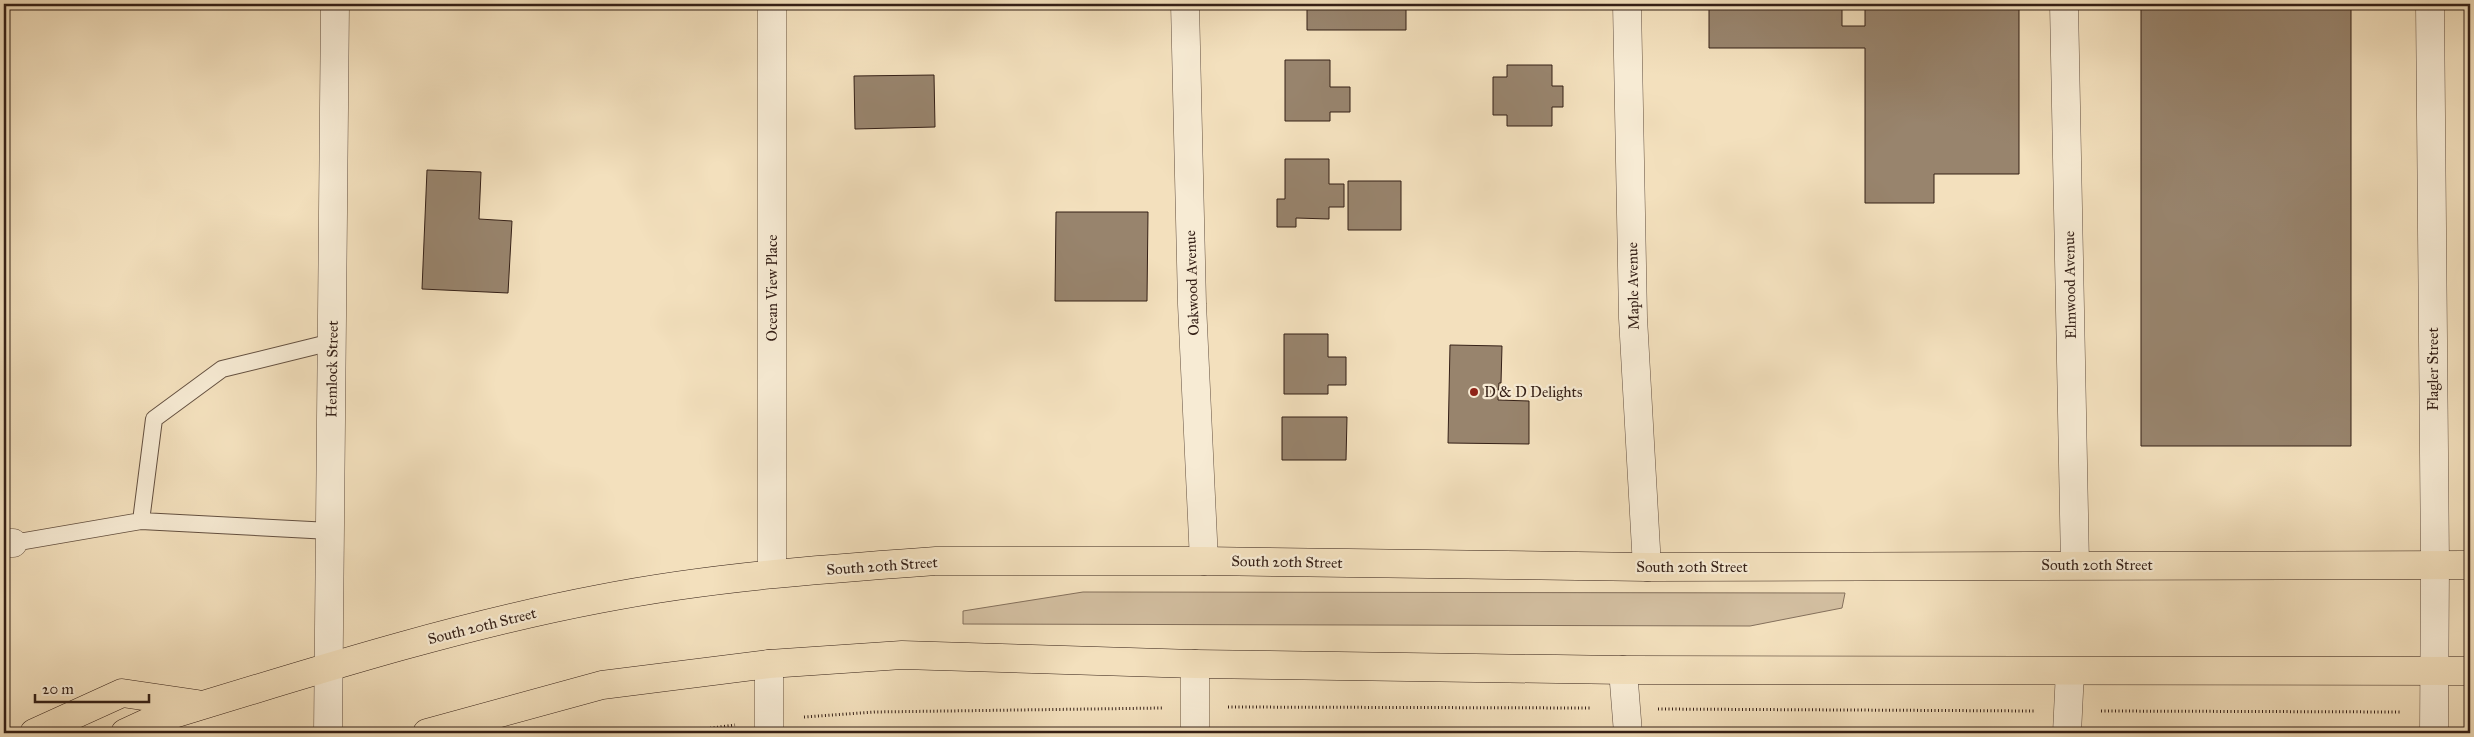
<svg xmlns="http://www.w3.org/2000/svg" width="2474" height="737" viewBox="0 0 2474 737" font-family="'IM FELL Great Primer',serif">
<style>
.green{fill:#d3bfa1;stroke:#84705c}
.building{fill:#98846d;stroke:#352017}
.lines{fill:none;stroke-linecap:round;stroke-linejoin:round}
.service-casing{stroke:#645040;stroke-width:18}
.minor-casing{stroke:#645040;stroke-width:29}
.primary-casing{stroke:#352017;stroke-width:29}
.path{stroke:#352017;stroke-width:3;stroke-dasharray:1 2.5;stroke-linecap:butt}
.service{stroke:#f7ebd4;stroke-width:16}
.minor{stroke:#f7ebd4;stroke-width:28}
.primary{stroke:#f3e0bd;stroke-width:28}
.poi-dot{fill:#8f2418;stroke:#f7ebd4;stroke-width:2}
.labels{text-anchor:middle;stroke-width:4.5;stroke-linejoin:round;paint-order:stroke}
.street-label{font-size:15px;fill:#352017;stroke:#f7ebd4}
.poi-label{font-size:15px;fill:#352017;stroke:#f7ebd4;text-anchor:start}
</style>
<rect width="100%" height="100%" fill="#f3e0bd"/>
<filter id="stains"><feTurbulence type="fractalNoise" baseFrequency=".004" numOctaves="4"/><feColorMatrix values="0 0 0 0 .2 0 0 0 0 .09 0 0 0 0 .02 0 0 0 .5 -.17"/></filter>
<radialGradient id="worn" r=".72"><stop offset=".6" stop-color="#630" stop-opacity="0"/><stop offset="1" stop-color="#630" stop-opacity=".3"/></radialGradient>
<path class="green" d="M1083,592L1845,593L1842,608L1750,626L963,624V611Z"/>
<path class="building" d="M1307,4H1406V30H1307Z
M1709,4H1842V26H1865V4H2019V174H1934V203H1865V48H1709Z
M2141,4H2351V446H2141Z
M1285,60H1330V87H1350V112H1330V121H1285Z
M1507,65H1552V86H1563V107H1552V126H1507V115H1493V77H1507Z
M934,75L935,127L855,129L854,76Z
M1285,159H1329V184H1344V207H1329V219L1296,218V227H1277V199H1285Z
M427,170L481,172L479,219L512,221L508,293L422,289Z
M1348,181H1401V230H1348Z
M1056,212H1148L1147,301H1055Z
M1284,334H1328V357H1346V385H1328V394H1284Z
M1450,345L1502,346L1501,383H1499L1498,400L1529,401V444L1448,443Z
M1282,417H1347L1346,460H1282Z"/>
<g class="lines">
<defs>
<path id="service" d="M141,521L154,419L222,369L332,342
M13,543L141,521L330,531"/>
<path id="minor" d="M1185,4L1192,304L1204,561
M1627,4L1633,318L1647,567
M2064,4L2075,565
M2430,4L2435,565L2434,733
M4,543H13
M772,573V4
M1623,670L1628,733
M328,733L335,4
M769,733V664
M1195,733V664
M2067,733L2070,671"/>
<path id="primary" d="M34,733L122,693L197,704
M125,733L151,721C299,676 447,628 599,599C710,577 824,569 936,561H1204L1647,567L2470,565
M427,733L602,685L769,664L902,655L1195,664L1623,670L2470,671"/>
</defs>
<use href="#service" class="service-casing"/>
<use href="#minor" class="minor-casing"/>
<use href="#primary" class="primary-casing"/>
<path class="path" d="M1228,707L1592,708
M1658,709L2035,711
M2101,711L2400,712
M804,717L875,712L1162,708
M672,733L735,725"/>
<use href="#service" class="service"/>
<use href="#minor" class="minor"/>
<use href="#primary" class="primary"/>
</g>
<circle class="poi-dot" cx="1474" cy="392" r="5"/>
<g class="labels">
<g class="street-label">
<text transform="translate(1192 283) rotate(-92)" y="5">Oakwood Avenue</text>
<text transform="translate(2070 285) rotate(-91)" y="5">Elmwood Avenue</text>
<text transform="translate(1633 286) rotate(-91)" y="5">Maple Avenue</text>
<text transform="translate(772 288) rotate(-90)" y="5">Ocean View Place</text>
<text transform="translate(332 369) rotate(-89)" y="5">Hemlock Street</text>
<text transform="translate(2433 369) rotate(-90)" y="5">Flagler Street</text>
<text transform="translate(1287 562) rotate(1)" y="5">South 20th Street</text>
<text x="2097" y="570">South 20th Street</text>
<text transform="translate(882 566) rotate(-4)" y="5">South 20th Street</text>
<text x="1692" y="572">South 20th Street</text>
<text transform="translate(482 626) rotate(-14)" y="5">South 20th Street</text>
</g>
<g class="poi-label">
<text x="1484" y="397">D &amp; D Delights</text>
</g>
</g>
<rect width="2474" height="737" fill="none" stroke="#f3e0bd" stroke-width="20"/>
<rect x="5" y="5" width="2464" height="727" fill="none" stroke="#352017" stroke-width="2.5"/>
<rect x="10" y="10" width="2454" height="717" fill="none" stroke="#352017"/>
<path d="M35 694v8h114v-8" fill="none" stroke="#352017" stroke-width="2.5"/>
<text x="42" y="694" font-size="15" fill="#352017" stroke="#f7ebd4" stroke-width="4" paint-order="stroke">20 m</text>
<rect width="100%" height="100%" filter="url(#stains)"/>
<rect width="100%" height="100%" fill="url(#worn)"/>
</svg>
